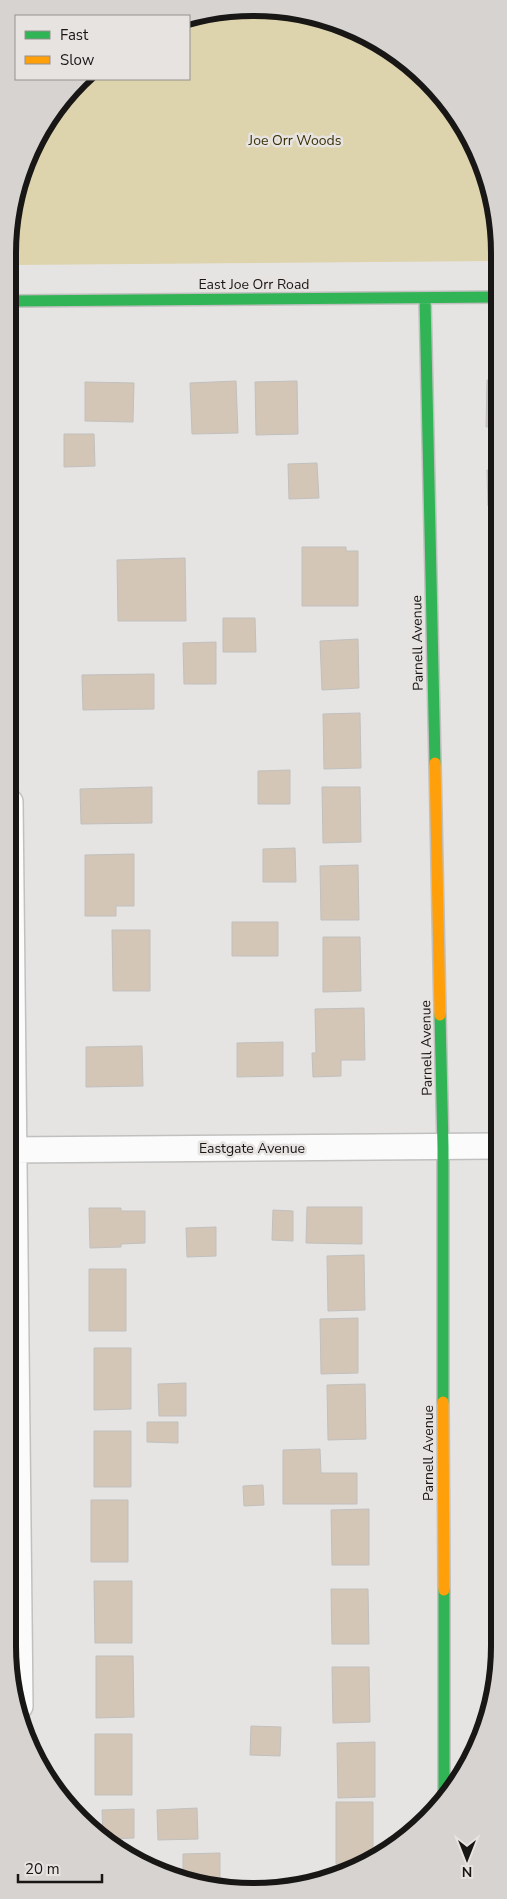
<svg xmlns="http://www.w3.org/2000/svg" width="507" height="1899" viewBox="0 0 507 1899" font-family="'Nunito Sans',sans-serif">
<style>
.green{fill:#ddd3ac}
.building{fill:#d3c6b7;stroke:#c1c0be}
.lines{fill:none;stroke-linecap:round;stroke-linejoin:round}
.street-casing{stroke:#c1c0bf;stroke-width:28}
.fast-casing{stroke:#c1c0bf;stroke-width:14}
.slow-casing{stroke:#c1c0bf;stroke-width:14}
.street{stroke:#fbfbfb;stroke-width:25}
.fast{stroke:#30b455;stroke-width:11}
.slow{stroke:#ff9f0a;stroke-width:11}
.labels{text-anchor:middle;stroke-width:5;stroke-linejoin:round;paint-order:stroke}
.park-label{font-size:14px;fill:#3a3105;stroke:#e7e3e1}
.street-label{font-size:14px;fill:#181716;stroke:#e7e3e1}
.rim{fill:none;stroke:#181716;stroke-width:6}
</style>
<rect width="100%" height="100%" fill="#e6e4e2"/>
<path class="green" d="M205,12H301L363,33L428,80L474,145L497,222V261L12,265V206L49,117L87,79H189V19Z"/>
<path class="building" d="M487,380H497V427H486Z
M236,381L238,433L192,434L190,383Z
M297,381L298,434L256,435L255,382Z
M85,382L134,383L133,422L85,421Z
M64,434H94L95,466L64,467Z
M317,463L319,498L289,499L288,464Z
M487,470H497V506H488Z
M302,547H346V551H358V606H302Z
M185,558L186,621H118L117,560Z
M223,618H255L256,652H223Z
M358,639L359,688L322,690L320,641Z
M216,642V684H184L183,643Z
M154,674V709L83,710L82,675Z
M360,713L361,768L324,769L323,714Z
M290,770V804H258V771Z
M152,787V823L81,824L80,789Z
M322,787H360L361,842L323,843Z
M295,848L296,882H263V849Z
M134,854V906H116V916H85V855Z
M358,865L359,920H321L320,866Z
M232,922H278V956H232Z
M112,930H150V991H113Z
M323,937H360L361,991L323,992Z
M364,1008L365,1060H341V1076L313,1077L312,1053H316L315,1009Z
M283,1042V1076L237,1077V1043Z
M142,1046L143,1086L86,1087V1047Z
M307,1207H362V1244L306,1243Z
M89,1208H121V1211H145V1243L121,1244V1247L90,1248Z
M273,1210L293,1211V1241L272,1240Z
M216,1227V1256L187,1257L186,1228Z
M364,1255L365,1310L328,1311L327,1256Z
M89,1269H126V1331H89Z
M358,1318V1373L321,1374L320,1319Z
M94,1348H131V1409L94,1410Z
M186,1383V1416H159L158,1384Z
M365,1384L366,1439L328,1440L327,1385Z
M147,1422H178V1443L147,1442Z
M94,1431H131V1487H94Z
M320,1449L321,1473H357V1504H283V1450Z
M263,1485L264,1505L244,1506L243,1486Z
M91,1500H128V1562H91Z
M369,1509V1565H332L331,1510Z
M94,1581H132V1643H95Z
M331,1589H368L369,1644H332Z
M96,1656H133L134,1717L96,1718Z
M332,1667H369L370,1722L333,1723Z
M251,1726L281,1727L280,1756L250,1755Z
M95,1734H132V1795H95Z
M375,1742V1797L338,1798L337,1743Z
M336,1802H373V1855L356,1864H336Z
M197,1808L198,1839L158,1840L157,1810Z
M134,1809V1838L110,1839L103,1834L102,1810Z
M220,1853V1886L183,1876V1854Z
M129,1854H138V1861Z"/>
<g class="lines">
<defs>
<path id="street" d="M10,802L20,1706
M9,1150L496,1146"/>
<path id="fast" d="M425,298L435,763
M12,301L497,297
M440,1015L443,1147V1402
M444,1590V1797"/>
<path id="slow" d="M435,763L440,1015
M443,1402L444,1590"/>
</defs>
<use href="#street" class="street-casing"/>
<use href="#fast" class="fast-casing"/>
<use href="#slow" class="slow-casing"/>
<use href="#street" class="street"/>
<use href="#fast" class="fast"/>
<use href="#slow" class="slow"/>
</g>
<g class="labels">
<g class="park-label">
<text x="295" y="145">Joe Orr Woods</text>
</g>
<g class="street-label">
<text x="254" y="289">East Joe Orr Road</text>
<text transform="translate(417 643) rotate(-91)" y="5">Parnell Avenue</text>
<text transform="translate(426 1048) rotate(-91)" y="5">Parnell Avenue</text>
<text x="252" y="1153">Eastgate Avenue</text>
<text transform="translate(428 1453) rotate(-90)" y="5">Parnell Avenue</text>
</g>
</g>
<path d="M0 0H507V1899H0ZM253 16H254A237 237 0 0 1 491 253V1646A237 237 0 0 1 254 1883H253A237 237 0 0 1 16 1646V253A237 237 0 0 1 253 16Z" fill="#d6d3d1" fill-rule="evenodd"/>
<path class="rim" d="M253 16H254A237 237 0 0 1 491 253V1646A237 237 0 0 1 254 1883H253A237 237 0 0 1 16 1646V253A237 237 0 0 1 253 16Z"/>
<rect x="15" y="15" width="175" height="65" fill="#e7e3e1" stroke="#949190"/>
<rect x="25" y="31" width="25" height="8" fill="#30b455" stroke="#949190"/>
<text x="60" y="40" font-size="15" fill="#181716">Fast</text>
<rect x="25" y="56" width="25" height="8" fill="#ff9f0a" stroke="#949190"/>
<text x="60" y="65" font-size="15" fill="#181716">Slow</text>
<g transform="translate(467 1859) rotate(180)" stroke="#e7e3e1" stroke-width="4" paint-order="stroke">
<path d="M0-4L9 19L0 12L-9 19Z" fill="#181716"/>
<text y="-8" font-size="14" font-weight="bold" text-anchor="middle" fill="#181716">N</text>
</g>
<path d="M18 1874v8h84v-8" fill="none" stroke="#181716" stroke-width="2.5"/>
<text x="25" y="1874" font-size="15" fill="#181716" stroke="#e7e3e1" stroke-width="4" paint-order="stroke">20 m</text>
</svg>
